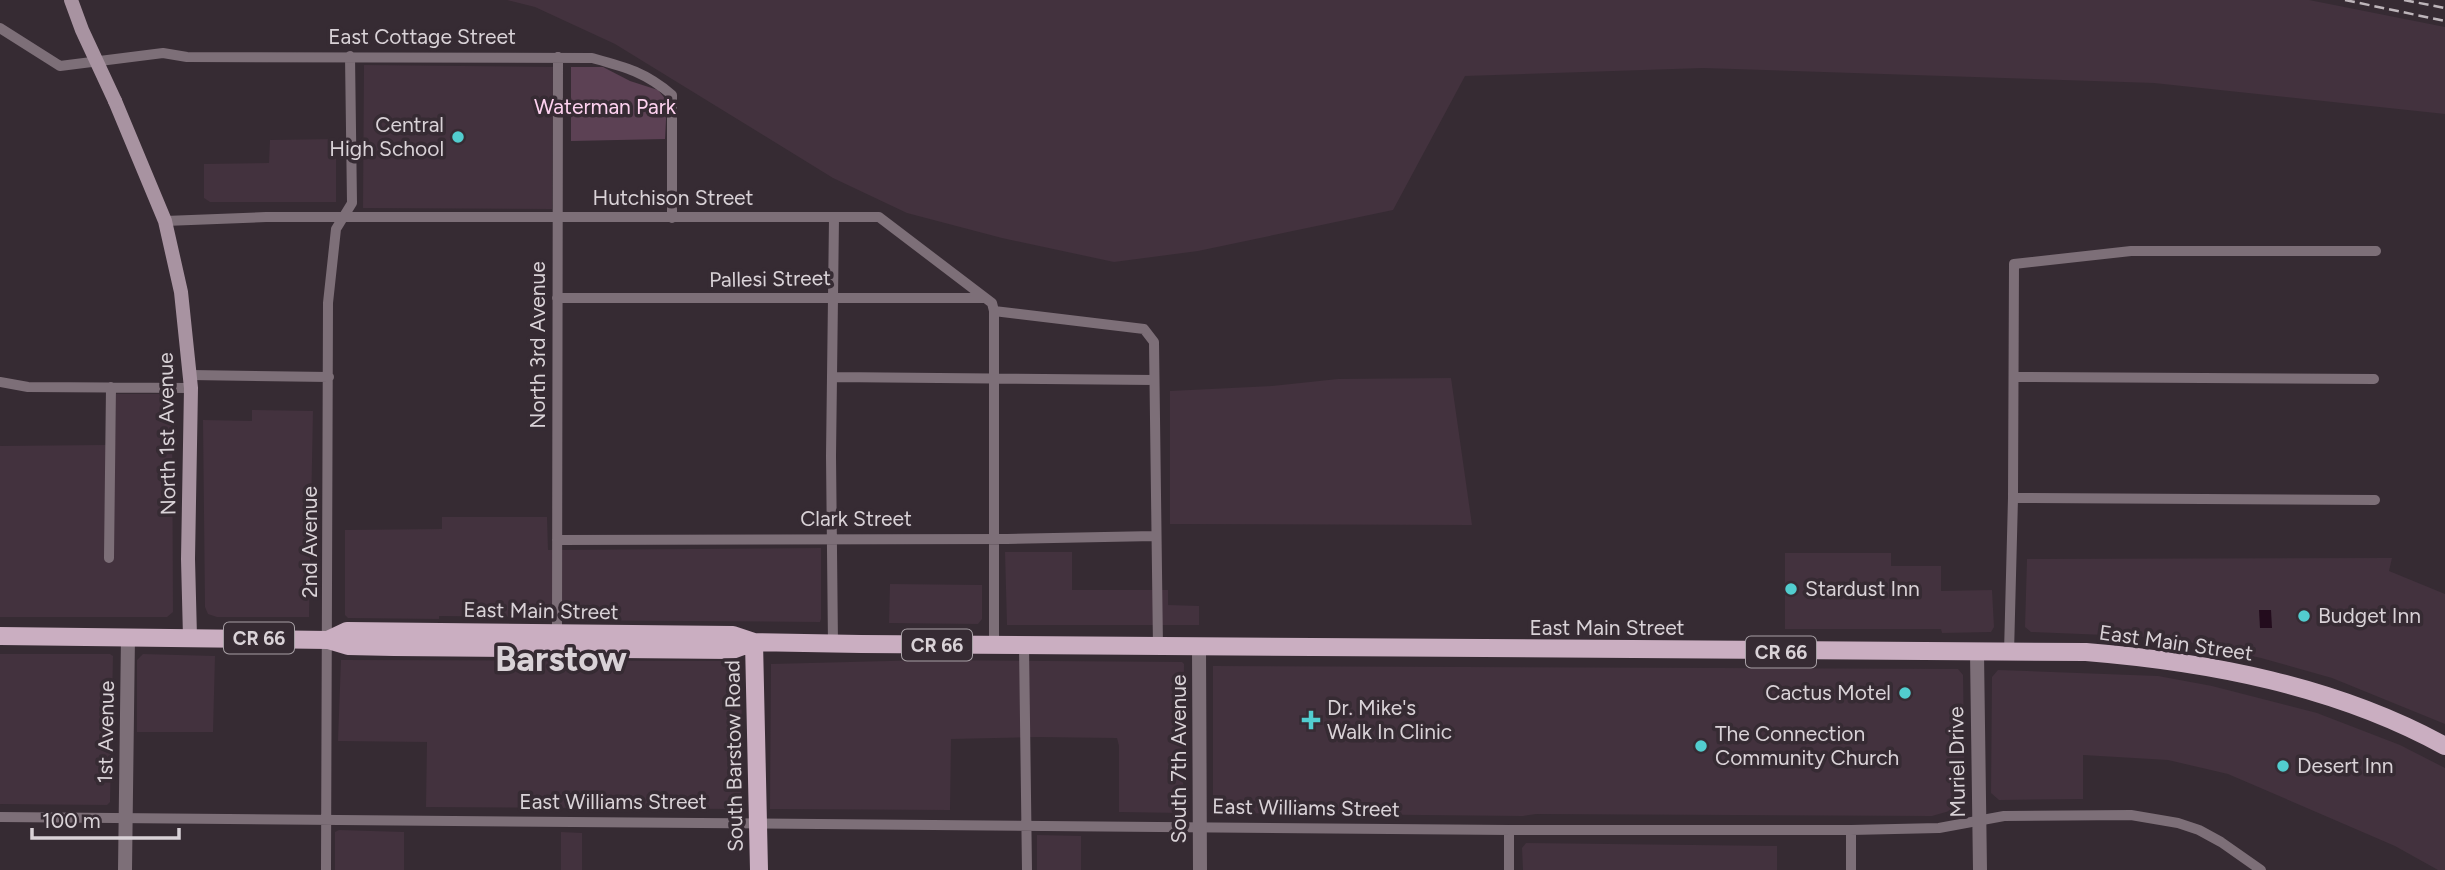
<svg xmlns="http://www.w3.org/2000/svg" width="2445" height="870" viewBox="0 0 2445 870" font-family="Figtree,sans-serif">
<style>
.built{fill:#43323e}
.green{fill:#5c4154}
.water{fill:#230c1d}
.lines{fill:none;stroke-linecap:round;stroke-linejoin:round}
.minor{stroke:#7d6f78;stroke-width:10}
.tertiary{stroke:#7d6f78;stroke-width:14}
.secondary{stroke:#a893a1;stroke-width:14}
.primary{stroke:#caaec1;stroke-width:18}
.rail{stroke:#bdb5ba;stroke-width:2.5;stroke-dasharray:10 5;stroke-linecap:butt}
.secondary-bridge{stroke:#a893a1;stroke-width:14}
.poi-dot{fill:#52cdcf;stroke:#362b33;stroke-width:2.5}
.labels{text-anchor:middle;stroke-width:7;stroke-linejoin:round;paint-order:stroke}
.shield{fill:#362b33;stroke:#a8a0a6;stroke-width:2}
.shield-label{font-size:19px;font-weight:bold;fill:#d9d2d7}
.street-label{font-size:21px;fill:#d9d2d7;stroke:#362b33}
.park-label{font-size:21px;fill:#fed2f0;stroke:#362b33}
.poi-label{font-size:21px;fill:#d9d2d7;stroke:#362b33;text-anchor:start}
.town-label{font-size:35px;font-weight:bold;fill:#d9d2d7;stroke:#362b33}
</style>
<rect width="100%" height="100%" fill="#362b33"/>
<path class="built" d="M507,0H2309L2445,27V114L2154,83L1703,68L1465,76L1393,210L1198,251L1114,262L1002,238L907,213L833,178L615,44L535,7Z
M364,65L553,67L552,209L363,208Z
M336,139V202H210L204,198V164L269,163L270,140Z
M1451,378L1472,525L1170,524V391L1272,386L1338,379Z
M116,394H172L173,612L167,617H0V446L104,445L115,443Z
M252,410L313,411L309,617H217L208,614L205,607L203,420L252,421Z
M442,517H547L548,550L821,548V619L820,622L523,620L522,617L439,616V619L348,618L345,615V530L442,529Z
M1005,552H1072V590H1168V605L1199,606V625H1007Z
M1785,553H1891V566H1941V591L1992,590L1994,627L1991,632L1942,633L1941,629H1785Z
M2392,558L2389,571L2445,594V724L2332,678L2261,658L2180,640L2130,636L2031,632L2025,627L2027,559Z
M890,584L982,585V619L978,624L889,623Z
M0,654H110L113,656L110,802L107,805L0,804Z
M143,654L215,656L213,732H137V660Z
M341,660L740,661L742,663L741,803L736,809L426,807L427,742L338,741Z
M928,660L1182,662L1184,664L1183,813L1119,812V746L1117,738L1038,737L951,739L950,810L770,809L771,664Z
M1213,666L1958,669L1963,675L1965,803L1960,808L1932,816L1536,814L1523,816L1219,813L1213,808Z
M1998,670L2158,676L2212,686L2317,713L2400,745L2445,768V870H2438L2395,846L2228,774L2168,760L2083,755V799L1999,800L1991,793L1992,677Z
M339,830L404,832V870H335V832Z
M561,832L582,833V870H561Z
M1037,835L1081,836V870H1037Z
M1526,843L1777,846V870H1523L1522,848Z"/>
<path class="green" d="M571,67H603L630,81L658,90L667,101L665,139L571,141Z"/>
<path class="water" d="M2259,610H2271L2272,628H2260Z"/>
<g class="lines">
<path class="minor" d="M0,28L60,66L163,53L187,57L592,58C625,67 645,72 672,95V218
M165,221L266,217H879L992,303L994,311L1144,329L1154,342L1158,647
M557,298H985
M994,311V645
M191,375L329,377
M833,377L1154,380
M2014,377L2374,379
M0,382L28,387L191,388
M2013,498L2375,500
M557,540L1007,539L1155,536
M109,558L111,387
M557,634L558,57
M833,644L831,456L834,218
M1024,646L1027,870
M2009,653L2013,498L2014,264L2131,251H2376
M0,817L1509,830H1851L1939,828L2004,816L2131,815L2178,823L2199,830L2221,842L2261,870
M1509,830V870
M1851,830V870
M326,870L328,303L336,229L352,203L350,56"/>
<path class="tertiary" d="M1199,647L1200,870
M1977,653L1980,870
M125,870L128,636"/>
<path class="secondary" d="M115,101L165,221L181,292L191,388L188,559L190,637"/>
<path class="primary" d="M0,636L328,640L348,646L394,647L732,650L754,642
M328,640L347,631L733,635L754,642L861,644L2086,652C2209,662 2336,686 2445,746
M754,642L759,870"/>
<path class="rail" d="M2345,0L2445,21
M2404,0L2445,8"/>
<path class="secondary-bridge" d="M71,0L82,30L115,101"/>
</g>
<g class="poi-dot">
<circle cx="458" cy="137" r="7"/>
<circle cx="1791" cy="589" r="7"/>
<circle cx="2304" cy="616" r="7"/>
<circle cx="1905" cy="693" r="7"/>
<path d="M1307.5 709.5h7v7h7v7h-7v7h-7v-7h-7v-7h7z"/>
<circle cx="1701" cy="746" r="7"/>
<circle cx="2283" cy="766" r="7"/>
</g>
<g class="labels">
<g class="shield">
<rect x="224" y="622.5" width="70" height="31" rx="5"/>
<rect x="902" y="629.5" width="70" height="31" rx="5"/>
<rect x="1746" y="636.5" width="70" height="31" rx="5"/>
</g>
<g class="shield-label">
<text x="259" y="645">CR 66</text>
<text x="937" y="652">CR 66</text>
<text x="1781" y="659">CR 66</text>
</g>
<g class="street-label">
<text x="422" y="44">East Cottage Street</text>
<text x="673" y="205">Hutchison Street</text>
<text transform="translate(770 279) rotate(-1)" y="7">Pallesi Street</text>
<text transform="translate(538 345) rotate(-90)" y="7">North 3rd Avenue</text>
<text transform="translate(167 434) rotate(-91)" y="7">North 1st Avenue</text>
<text x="856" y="526">Clark Street</text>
<text transform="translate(310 542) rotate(-90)" y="7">2nd Avenue</text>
<text transform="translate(541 611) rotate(1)" y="7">East Main Street</text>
<text x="1607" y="635">East Main Street</text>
<text transform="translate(2176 643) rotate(8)" y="7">East Main Street</text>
<text transform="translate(106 732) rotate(-89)" y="7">1st Avenue</text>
<text transform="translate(734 756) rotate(-91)" y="7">South Barstow Road</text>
<text transform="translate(1179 759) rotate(-90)" y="7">South 7th Avenue</text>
<text transform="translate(1957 762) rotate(-91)" y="7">Muriel Drive</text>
<text x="613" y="809">East Williams Street</text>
<text transform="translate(1306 808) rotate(1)" y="7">East Williams Street</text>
</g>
<g class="park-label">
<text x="605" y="114">Waterman Park</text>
</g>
<g class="poi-label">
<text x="444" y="132" text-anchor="end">Central<tspan x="444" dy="24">High School</tspan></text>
<text x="1805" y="596">Stardust Inn</text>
<text x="2318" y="623">Budget Inn</text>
<text x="1891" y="700" text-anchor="end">Cactus Motel</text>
<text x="1327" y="715">Dr. Mike's<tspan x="1327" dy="24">Walk In Clinic</tspan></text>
<text x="1715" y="741">The Connection<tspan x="1715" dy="24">Community Church</tspan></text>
<text x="2297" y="773">Desert Inn</text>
</g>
<g class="town-label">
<text x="561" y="671">Barstow</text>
</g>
</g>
<path d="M32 828v10h147v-10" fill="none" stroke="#d9d2d7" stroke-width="3.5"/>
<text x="42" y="828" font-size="21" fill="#d9d2d7" stroke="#362b33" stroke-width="5" paint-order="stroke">100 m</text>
</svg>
